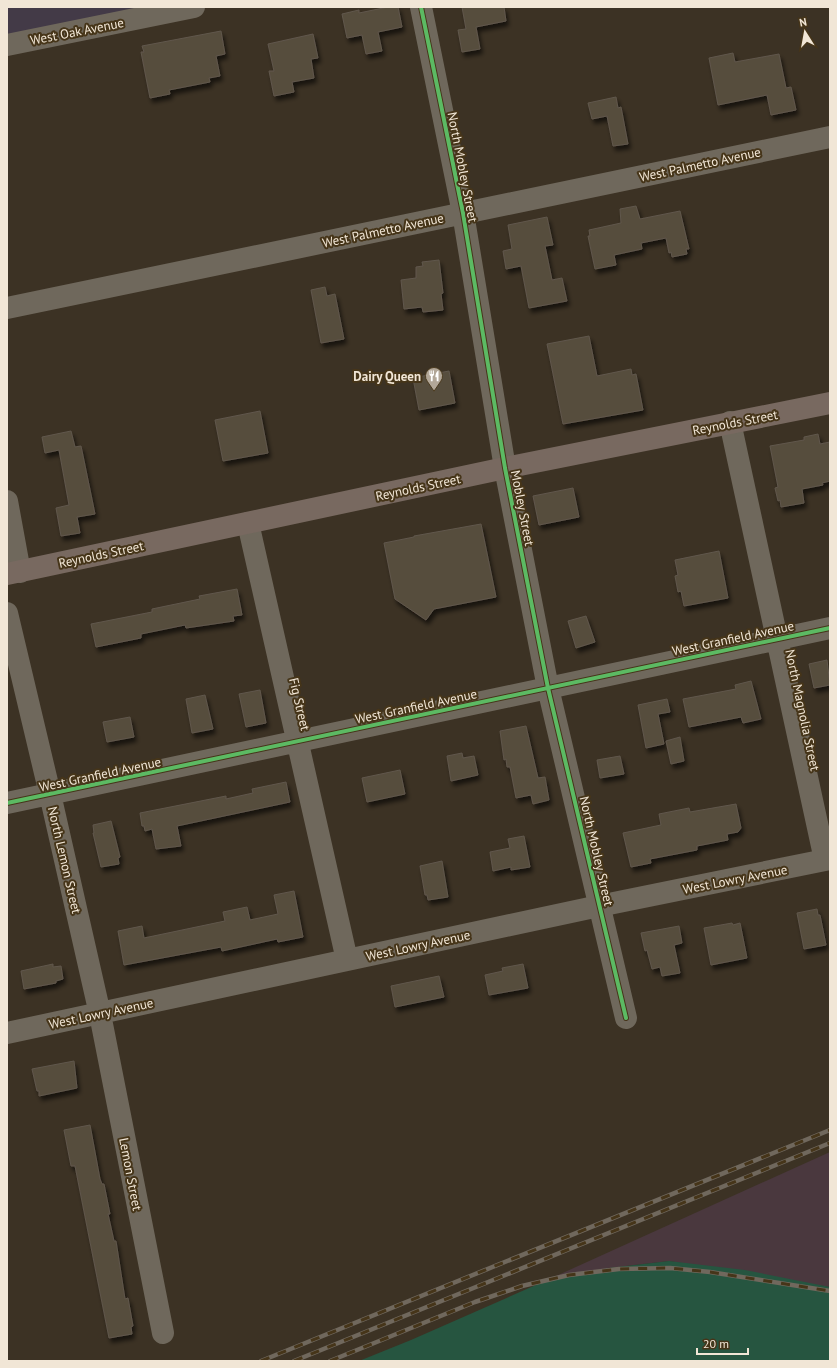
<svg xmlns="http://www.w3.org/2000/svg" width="837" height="1368" viewBox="0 0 837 1368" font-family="'PT Sans',sans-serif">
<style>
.industrial{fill:#4a383e}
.education{fill:#433a47}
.green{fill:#265540}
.building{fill:#574d3d;stroke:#60574c;filter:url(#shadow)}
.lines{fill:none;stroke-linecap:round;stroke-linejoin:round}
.minor{stroke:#6f685c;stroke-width:22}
.major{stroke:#786960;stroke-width:22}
.rail-casing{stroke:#70685d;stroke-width:4.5}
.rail{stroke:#463519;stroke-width:3;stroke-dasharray:9;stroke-linecap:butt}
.cycleway-casing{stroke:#463519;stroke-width:6}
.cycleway{stroke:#5cba63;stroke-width:4}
.labels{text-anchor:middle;stroke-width:4;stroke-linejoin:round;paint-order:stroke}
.street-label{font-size:13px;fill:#f1e6d6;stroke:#463519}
.poi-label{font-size:13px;font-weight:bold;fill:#f1e6d6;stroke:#463519;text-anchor:end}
</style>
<defs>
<filter id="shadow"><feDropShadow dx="2.5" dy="4.5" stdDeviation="2" flood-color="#0009"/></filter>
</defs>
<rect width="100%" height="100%" fill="#3c3224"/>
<path class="industrial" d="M830,1152V1287L669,1261L609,1268L545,1281Z"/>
<path class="education" d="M7,7H169L7,45Z"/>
<path class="green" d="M669,1261L745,1270L830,1287V1361H359L411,1340L545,1281L609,1268Z"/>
<path class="building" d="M388,7H398L402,27L378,32L382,51L366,54L362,35L347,38L342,14L359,10V13Z
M462,7H504L506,21L476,27L480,49L462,52L458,30L466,29Z
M221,31L225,54L216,56L220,76L209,78L210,82L169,90L170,94L150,98L141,52H144L142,46Z
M313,34L318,58L311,59L314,78L292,82L294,92L274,96L269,71H274L268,44Z
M733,53L735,62L779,54L786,88L791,87L796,110L771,115L767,95L718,105L709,58Z
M616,97L618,108L621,107L628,144L613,146L607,116L592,119L588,103Z
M636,206L640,219L680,211L689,249H686L687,254L672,257L671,252L669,253L666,238L641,243L642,249L614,255L616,265L595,269L588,236H590L589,230L621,223L620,209Z
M547,217L553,245L545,246L552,280L562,278L567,301L529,308L521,266L506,269L503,251L512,249L508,225Z
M439,260L443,293L441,294L443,310L423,312L422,307L404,309L401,280L416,278V267L423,266L422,262Z
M325,287L327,296L335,294L344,339L321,343L311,290Z
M589,336L597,376L631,369L632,375L636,374L643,410L563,424L547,344Z
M449,371L455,403L419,410L413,378Z
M260,411L268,453L223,461L215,420Z
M71,431L75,447L81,446L95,514L77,517L80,533L61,536L56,508L69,505L59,450L45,453L42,437Z
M818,434L820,444L830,442V481L822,483L823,485L802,489L804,503L781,507L780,500L778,501L775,488L778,487L770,446L804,440V437Z
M573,488L579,517L539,525L533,496Z
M481,524L496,597L434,609L426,620L395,599L384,543L414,537V536Z
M719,551L728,598L684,606L681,591L678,592L675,576L678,575L675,560Z
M237,589L242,615L233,616L234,621L186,628L185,625L141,634V638L96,647L91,624L152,612V609L200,599L199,596Z
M586,616L595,642L576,648L568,621Z
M827,660L830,685L814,688L809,664Z
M751,681L761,719L743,723L741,717L689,727L683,699L736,689L735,685Z
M260,690L266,723L246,727L239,694Z
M205,695L213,729L192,733L186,699Z
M667,699L670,712L658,714L664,744L646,748L638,705Z
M130,717L134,737L107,742L103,722Z
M526,726L538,778L545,777L549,800L533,804L531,795L516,798L510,767H507L506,759L504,760L500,731Z
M680,737L684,761L671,764L666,741Z
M462,753L463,758L474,756L478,775L451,781L447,756Z
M620,756L624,774L600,778L597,760Z
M400,770L405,794L367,802L362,778Z
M286,782L290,802L177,826L181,846L156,849L152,829L145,831L144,826H142L140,813L226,796V799L253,793L252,789Z
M736,804L741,828L738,832L727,834L728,840L697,846V850L650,859L651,863L631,867L623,833L661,825L659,814L689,808L690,812Z
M111,821L120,857L118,858L119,864L101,867L93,833H94L93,825Z
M524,836L530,867L511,870V867L493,871L490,852L510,848L508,839Z
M442,861L448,897L428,900L427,895H425L420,866Z
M294,891L303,937L278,942L277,939L222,951L221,947L124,965L118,931L142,926L144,938L225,921L223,912L247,907L250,920L278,914L274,895Z
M817,909L818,915H820L826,945L804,949L797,913Z
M732,923L733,925L740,923L747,958L711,965L704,928Z
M679,926L682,943L674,945L680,973L662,976L660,967L652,969L647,950L645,951L641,933Z
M53,964V967L61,966L63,979L56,981V983L24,989L21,971Z
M523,964L528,988L489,995L485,975L503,971L502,968Z
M439,976L444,997L395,1007L391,986Z
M74,1061L77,1088L39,1096V1091H37L32,1069Z
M90,1125L100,1179L102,1184H104L110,1214H108L114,1241H116L125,1299L128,1298L133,1326L131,1327L132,1334L109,1338L75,1166H71L64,1130Z"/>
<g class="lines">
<path class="minor" d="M421,7L463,213L505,468L548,688L626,1018
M7,45L194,7
M7,308L830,137
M730,422L825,860
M7,501L20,572
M248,523L347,960
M7,613L50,794L100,1014L163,1333
M7,803L830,628
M7,1033L599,906L830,859"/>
<path class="major" d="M7,574L505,468L830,403"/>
<defs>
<path id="rail" d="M261,1361L830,1130
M294,1361L830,1143
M330,1361L475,1302L522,1286L569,1275L619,1269L670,1268L710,1272L830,1291"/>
</defs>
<use href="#rail" class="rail-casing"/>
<use href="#rail" class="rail"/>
<defs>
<path id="cycleway" d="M421,7L463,213L505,468L548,688L626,1018
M7,803L830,628"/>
</defs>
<use href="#cycleway" class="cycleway-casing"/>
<use href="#cycleway" class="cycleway"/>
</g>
<defs>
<symbol id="restaurant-pin" viewBox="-11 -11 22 30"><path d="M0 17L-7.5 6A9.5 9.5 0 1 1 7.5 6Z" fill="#b2a798" stroke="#463519"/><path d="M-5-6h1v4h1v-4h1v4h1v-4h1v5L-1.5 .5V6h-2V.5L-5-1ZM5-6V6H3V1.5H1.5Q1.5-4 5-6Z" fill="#fff"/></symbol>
</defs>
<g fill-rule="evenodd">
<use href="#restaurant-pin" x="424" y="366" width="20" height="27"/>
</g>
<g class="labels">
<g class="street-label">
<text transform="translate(77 31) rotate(-11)" y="5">West Oak Avenue</text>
<text transform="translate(700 164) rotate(-12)" y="5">West Palmetto Avenue</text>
<text transform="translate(463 167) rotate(79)" y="5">North Mobley Street</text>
<text transform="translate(383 230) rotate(-12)" y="5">West Palmetto Avenue</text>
<text transform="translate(735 422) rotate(-11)" y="5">Reynolds Street</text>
<text transform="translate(418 487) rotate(-12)" y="5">Reynolds Street</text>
<text transform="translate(523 508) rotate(79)" y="5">Mobley Street</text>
<text transform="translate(101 554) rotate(-12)" y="5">Reynolds Street</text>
<text transform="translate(733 638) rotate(-12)" y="5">West Granfield Avenue</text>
<text transform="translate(300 704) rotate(77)" y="5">Fig Street</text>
<text transform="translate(416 706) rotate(-12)" y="5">West Granfield Avenue</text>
<text transform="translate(803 710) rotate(78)" y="5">North Magnolia Street</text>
<text transform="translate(100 774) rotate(-12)" y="5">West Granfield Avenue</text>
<text transform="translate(597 851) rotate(77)" y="5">North Mobley Street</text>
<text transform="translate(65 860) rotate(77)" y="5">North Lemon Street</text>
<text transform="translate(735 879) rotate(-11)" y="5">West Lowry Avenue</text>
<text transform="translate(418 945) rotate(-12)" y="5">West Lowry Avenue</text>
<text transform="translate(101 1013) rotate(-12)" y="5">West Lowry Avenue</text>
<text transform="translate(131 1174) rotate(79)" y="5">Lemon Street</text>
</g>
<g class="poi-label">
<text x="421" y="381">Dairy Queen</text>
</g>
</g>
<rect width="837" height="1368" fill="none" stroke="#f1e6d6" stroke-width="16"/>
<g transform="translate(805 32) rotate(349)" stroke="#463519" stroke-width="3" paint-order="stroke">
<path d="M0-3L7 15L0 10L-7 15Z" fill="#f1e6d6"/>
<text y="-6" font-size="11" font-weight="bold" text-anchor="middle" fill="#f1e6d6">N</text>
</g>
<path d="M697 1348v6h51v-6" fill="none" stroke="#f1e6d6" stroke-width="2"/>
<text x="703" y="1348" font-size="12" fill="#f1e6d6" stroke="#463519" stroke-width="3" paint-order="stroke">20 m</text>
</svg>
